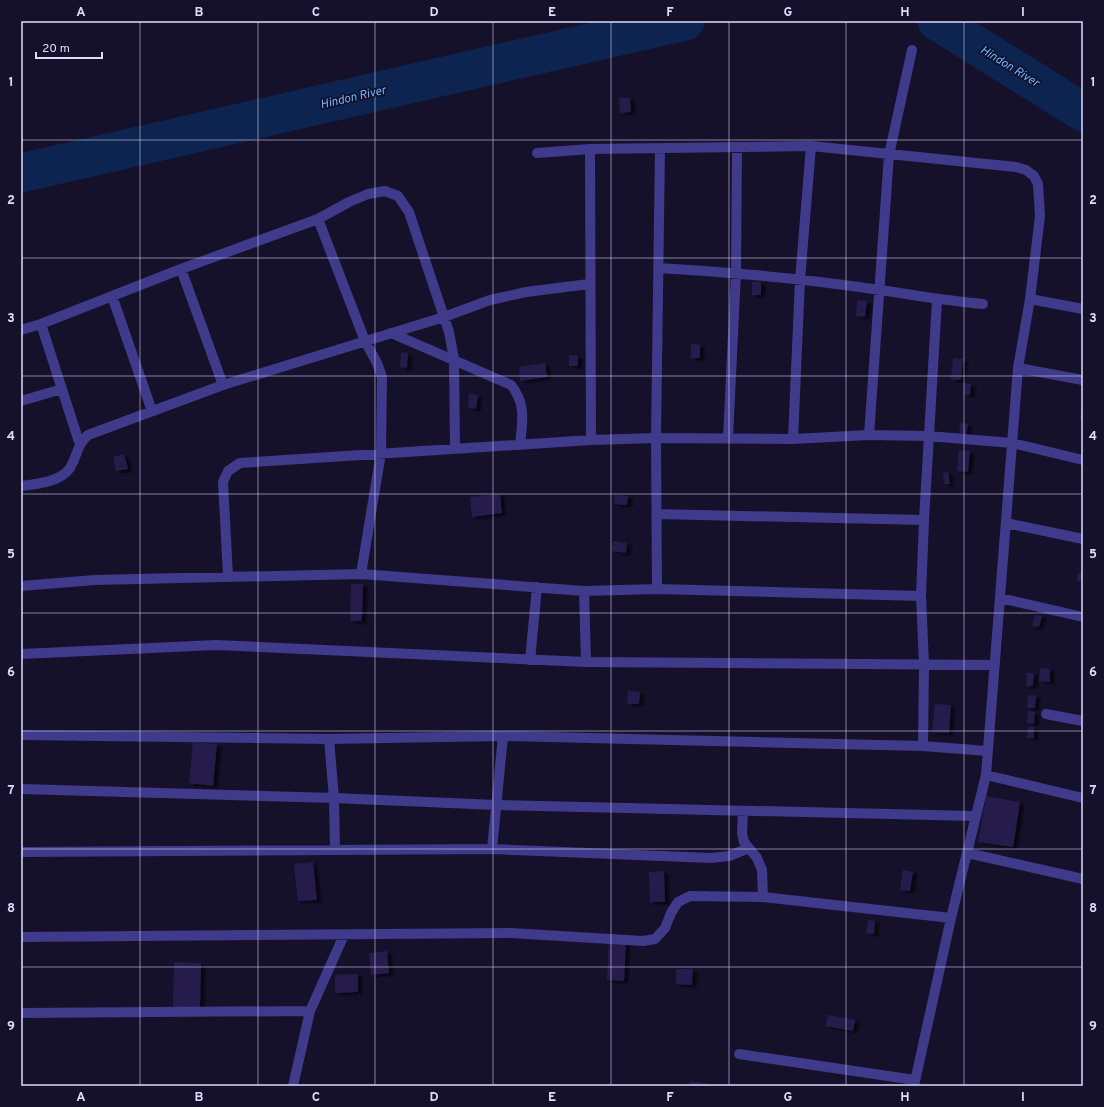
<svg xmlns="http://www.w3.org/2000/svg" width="1104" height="1107" viewBox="0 0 1104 1107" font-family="Overpass,sans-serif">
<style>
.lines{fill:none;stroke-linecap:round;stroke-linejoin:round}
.river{stroke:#0c244f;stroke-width:39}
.building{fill:#271c4c;filter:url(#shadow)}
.minor{stroke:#3f3b8a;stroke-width:10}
.grid{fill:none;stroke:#dfdbff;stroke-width:1;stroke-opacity:0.55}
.labels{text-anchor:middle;stroke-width:3.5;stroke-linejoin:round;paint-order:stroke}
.water-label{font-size:12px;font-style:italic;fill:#69b8ff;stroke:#15112b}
.neatline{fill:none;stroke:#dfdbff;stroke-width:1.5}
.grid-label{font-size:13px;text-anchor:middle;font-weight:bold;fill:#dfdbff}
</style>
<defs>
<filter id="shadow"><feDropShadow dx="4.5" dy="2.5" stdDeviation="1" flood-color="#0009"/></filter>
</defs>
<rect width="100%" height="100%" fill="#15112b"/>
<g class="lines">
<path class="river" d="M937,21L1083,112
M21,173L685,21"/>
</g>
<path class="building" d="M619,98H630L631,112L620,113Z
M752,282H761V295H752Z
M857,300L867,301L865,317L856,316Z
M691,344L700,345V358H691Z
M401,352L408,353L407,368L400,367Z
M569,355L578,356V366H569Z
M953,358L963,359L961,380H951Z
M545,363L547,377L520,381L519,367Z
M964,383L971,384L970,395L963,394Z
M469,394L478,395L476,409L468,408Z
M1081,410H1083V420L1080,419Z
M960,423L968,424L966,437L959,436Z
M959,450L970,451L968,472L957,471Z
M124,454L128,469L116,471L113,457Z
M948,472L950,484H944L943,473Z
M500,494L502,513L472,517L470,497Z
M615,495L628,496L627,505L614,504Z
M613,541L627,543L626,553L612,551Z
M1078,573L1083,574V582L1077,581Z
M351,584H363L362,621H350Z
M1035,615L1042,616L1039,627L1032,626Z
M1040,668L1050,669V682L1039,681Z
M1027,673H1034L1033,686H1026Z
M628,691L640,692L639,704H627Z
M1028,695L1036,696L1035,708H1027Z
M935,704L951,705L949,733L932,732Z
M1028,711L1035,712L1034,724L1027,723Z
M1028,727H1034V738H1027Z
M193,742L217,744L213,786L189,783Z
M986,796L1020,802L1013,847L978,842Z
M313,862L317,900L298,901L294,864Z
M903,870L913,872L910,891L900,890Z
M664,871L665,902H650L649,872Z
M868,920L875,921L874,934L866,933Z
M609,941L626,942L624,981L607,980Z
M387,951L389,973L371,975L369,953Z
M174,962L201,963L200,1008H173Z
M676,969H693L692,985L676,984Z
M358,974V992L335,993V975Z
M828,1015L855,1020L853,1031L826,1026Z
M690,1081L708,1084L707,1086H689Z"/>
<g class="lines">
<path class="minor" d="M590,149L591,440
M537,153L590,149L811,146L1016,167L1026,170L1034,176L1038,184L1040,216L1030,299L1018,368L986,775L951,918L914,1086
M318,219L365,341L377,363L382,377L381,453L361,574
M658,268C732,272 806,279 880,290C914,295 948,301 983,304
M181,269L223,385
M112,296L152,411
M1030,299L1083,309
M41,324L79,442
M21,330L41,324L181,269L318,219L349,202L368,194L385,191L398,196L409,212L449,332L454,359L455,448
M391,333L511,385C527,405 522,422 520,445
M1018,368L1083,380
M21,401L62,389
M869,435L889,155L912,50
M728,438L736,272L737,147
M793,439L800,280L811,146
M21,486C36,484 61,482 70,468C78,455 76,446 88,435L223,385L444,317L490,300L526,292L589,284
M657,514L924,520
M1006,523L1083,539
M228,576L223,482L228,471L240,463L591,440L656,438L793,439L869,435L928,436L1012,443L1083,460
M21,586L95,580L361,574L584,591L657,589L921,596
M657,589L656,438L660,148
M584,591L586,662
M1000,598L1083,617
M21,654L216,645L586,662L995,665
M530,660L537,587
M1046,714L1083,721
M21,735L329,739L503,736L923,746L924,664L921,596L924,520L937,300
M329,739L334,798L335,849
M923,746L987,751
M986,775L1083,798
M21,789L334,798L496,805L974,816
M743,811L742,833L744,842L757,858L762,870L763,897
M492,849L503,736
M21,852L492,849L711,858L729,856L749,848
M967,853L1083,879
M21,937L511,933L643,941L655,939L665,928L671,913L678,902L690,896L763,897L951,918
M21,1013L310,1011
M739,1054L915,1080
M293,1086L310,1011L344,935"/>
</g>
<path class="grid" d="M140,21V1086M258,21V1086M375,21V1086M493,21V1086M611,21V1086M729,21V1086M846,21V1086M964,21V1086M21,140H1083M21,258H1083M21,376H1083M21,494H1083M21,613H1083M21,731H1083M21,849H1083M21,967H1083"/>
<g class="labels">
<g class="water-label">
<text transform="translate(1010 66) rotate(32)" y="4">Hindon River</text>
<text transform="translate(353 97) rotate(-13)" y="4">Hindon River</text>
</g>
</g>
<rect width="1104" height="1107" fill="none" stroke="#15112b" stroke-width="44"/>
<path d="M36 52v6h66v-6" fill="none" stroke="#dfdbff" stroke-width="2"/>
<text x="42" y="52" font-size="12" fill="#dfdbff" stroke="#15112b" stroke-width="3" paint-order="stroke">20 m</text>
<rect x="22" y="22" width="1060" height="1063" class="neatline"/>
<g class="grid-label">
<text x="81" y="16">A</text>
<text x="199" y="16">B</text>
<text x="316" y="16">C</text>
<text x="434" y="16">D</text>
<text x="552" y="16">E</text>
<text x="670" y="16">F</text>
<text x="788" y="16">G</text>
<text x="905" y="16">H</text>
<text x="1023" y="16">I</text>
<text x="11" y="86">1</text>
<text x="1093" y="86">1</text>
<text x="11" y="204">2</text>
<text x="1093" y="204">2</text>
<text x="11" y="322">3</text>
<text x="1093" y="322">3</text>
<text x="11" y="440">4</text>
<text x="1093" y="440">4</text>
<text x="11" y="558">5</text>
<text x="1093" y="558">5</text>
<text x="11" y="676">6</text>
<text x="1093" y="676">6</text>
<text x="11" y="794">7</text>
<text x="1093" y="794">7</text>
<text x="11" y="912">8</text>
<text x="1093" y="912">8</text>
<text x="11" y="1030">9</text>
<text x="1093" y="1030">9</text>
<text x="81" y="1101">A</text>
<text x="199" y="1101">B</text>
<text x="316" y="1101">C</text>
<text x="434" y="1101">D</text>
<text x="552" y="1101">E</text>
<text x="670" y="1101">F</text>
<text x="788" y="1101">G</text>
<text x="905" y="1101">H</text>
<text x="1023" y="1101">I</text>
</g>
</svg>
